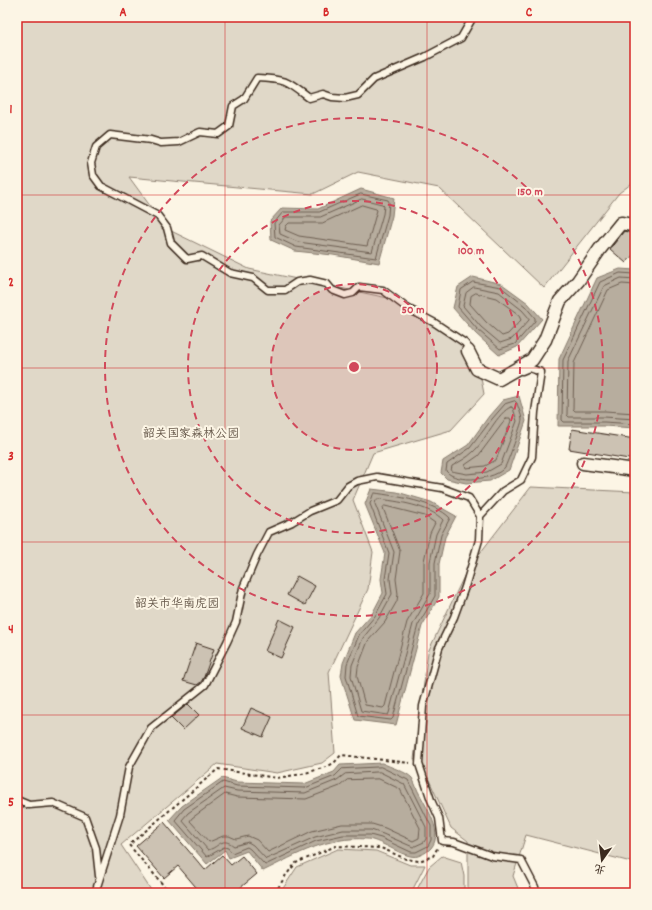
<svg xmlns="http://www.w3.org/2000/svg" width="652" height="910" viewBox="0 0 652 910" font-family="Dekko,'LXGW WenKai TC',sans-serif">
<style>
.green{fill:#e0d8c8;stroke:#8e8173}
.water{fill:#b7ad9e;stroke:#85796b}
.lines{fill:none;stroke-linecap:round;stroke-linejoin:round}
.shore{stroke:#6d5e51;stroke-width:1}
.building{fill:#ccc2b3;stroke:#3b2a1e}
.lane-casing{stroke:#3b2a1e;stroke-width:9}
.street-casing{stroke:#3b2a1e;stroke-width:15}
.path{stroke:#3b2a1e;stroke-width:2;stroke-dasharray:3 3;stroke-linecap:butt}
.lane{stroke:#fcf5e5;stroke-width:6}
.street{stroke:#fcf5e5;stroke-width:12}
.grid{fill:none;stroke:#d62828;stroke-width:1;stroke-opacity:0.55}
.ring{fill:none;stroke:#d1495b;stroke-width:2;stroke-dasharray:7 5}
.labels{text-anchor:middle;stroke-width:4;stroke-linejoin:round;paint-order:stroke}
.park-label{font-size:12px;fill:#645648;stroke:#fcf5e5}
.centre{fill:#d1495b;stroke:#fcf5e5;stroke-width:2}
.ring-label{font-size:12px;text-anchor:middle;font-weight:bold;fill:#d1495b;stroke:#fcf5e5;stroke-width:4;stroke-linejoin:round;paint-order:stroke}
.neatline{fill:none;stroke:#d62828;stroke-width:1.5}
.grid-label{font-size:13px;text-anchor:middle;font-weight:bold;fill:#d62828}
</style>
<rect width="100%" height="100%" fill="#fcf5e5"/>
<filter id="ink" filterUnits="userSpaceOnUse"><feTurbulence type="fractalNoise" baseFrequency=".025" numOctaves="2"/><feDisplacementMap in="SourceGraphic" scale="8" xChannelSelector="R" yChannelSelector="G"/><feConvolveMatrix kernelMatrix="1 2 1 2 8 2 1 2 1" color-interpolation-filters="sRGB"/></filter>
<g filter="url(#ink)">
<path class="green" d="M17,17H635V181L619,193L544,288L439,188L358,172L313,194L129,177L167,229L249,269L388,298L476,352L484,394L451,430L373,453L353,500L373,552L368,589L329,672L335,753L322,763L277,773L217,764L121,845L153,893H17Z
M531,487L635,492V863L526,835L513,876L520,893H468V841L451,828L429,780L414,759L428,652L467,570Z
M338,849L376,851L410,865H425L411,893H280L297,867Z
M442,856L461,862L464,876V893H415L429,867Z"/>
<path class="water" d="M361,189L394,198L392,216L379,263L333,255L295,251L271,240L270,221L282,208L318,209Z
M620,269L635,270V428L604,426H558L559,359L597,278Z
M473,277L502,284L528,303L542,319L517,347L499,355L475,333L453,308L458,287Z
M519,396L526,421L509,470L490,481L466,483L447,479L441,473L443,461L468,445L489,416L503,400Z
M371,489L397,492L431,502L456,516L445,537L439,564V597L422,626L396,725L355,720L341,676L343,663L355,633L372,614L383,593L381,579L385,553L365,504Z
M382,763C390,767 407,772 412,778C415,783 417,790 420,795C431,815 450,845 418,856C406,860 382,840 367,839C327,836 298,854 263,871L247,851L229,858L225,850L207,864L169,820L182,806L222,778L237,782L304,784L334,772L340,765Z"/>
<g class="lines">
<path class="shore" d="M361,194L388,200L389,202L388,215L376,258L296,247L275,237L274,223L283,212H319Z
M362,199L382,204L384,206L383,214L372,252L298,242L280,234L279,225L286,217H320Z
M362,205L376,209L377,210L367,246L299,236L285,230L286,226L289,223H322Z
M635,274L620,273L600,282L563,360L562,420L564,422H604L635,424
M635,279L621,278L604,286L568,361L567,415L569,417H604L635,419
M473,282L501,287L525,306L535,318V321L515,344L500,349L478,330L458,307L461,290Z
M635,285L622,284L608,290L574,363L573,409L575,411H605L635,413
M474,287L499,292L522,310L529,318V320L512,339L500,343L481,327L463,306L466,293Z
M476,293L496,298L518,314L521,320L508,334L502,336L486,322L470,304L471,296Z
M515,401L517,403C518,408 522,415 522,420C522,423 507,464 505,467C496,480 456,484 446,471L447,464L470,448L492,419L505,404Z
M511,407L513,408L517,421L501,464L487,472L467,474L451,471L452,466C459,462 467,458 473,452C484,443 498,411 511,407Z
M507,418H510L511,421L496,460L485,466L466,468L465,465L478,456Z
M375,493C396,496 435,502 450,518L441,535L435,563V596L418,625L393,718L391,720L358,716L346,676L347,664L359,635L375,616L387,594L385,579L389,553L370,504L373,495Z
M378,499C397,501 430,506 443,520L436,534L430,562V594L413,624L389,713L388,715L361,711L351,676L352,665L363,638L379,618L392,594L390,579L394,552L375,504L376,500Z
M385,506L425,516L435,523L430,533L424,561V593L407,622L385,706L383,708L365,705L357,676L358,667L368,641L385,622L397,601L398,594L396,579L400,551L383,508Z
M381,767L408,780L431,826V840L428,846L416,852H411L381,838L370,835H343L316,841L265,865L250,849L247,847L232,853L228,848L224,847L207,857L175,820L184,809L223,782L237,786L305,788L335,776L342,769Z
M380,772L404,784L426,827V839L424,842L413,847L383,834L371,830H343L315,837L266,859L253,845L248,842L234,846C221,836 220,847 208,850L182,820L188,813L224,788L237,791L305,793L337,780L345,774Z
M379,779L400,789L420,828L419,838L413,841L385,828L372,824H342L312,831L268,852L257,840L248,836L236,839L229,836H223L209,842L190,821L192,818L225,794L237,797L306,799L340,786L347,780Z"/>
</g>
<path class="building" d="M624,231L635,234V253L626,263L610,249Z
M572,429L635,439V460L569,449Z
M297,576L315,586L305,605L287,595Z
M279,619L295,627L281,658L265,651Z
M196,643L214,649L204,677L201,682L197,685L183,681Z
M188,704L199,715L183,730L171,718Z
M251,708L272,717L263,737L242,728Z
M164,822L205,870L222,855L231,865L242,856L257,874L234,893H201L178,866L164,878L136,846Z"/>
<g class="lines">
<defs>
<path id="lane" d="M471,352L465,343L435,323L407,308L383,290L359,287L353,293L345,295L332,290L327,284L310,280L297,282L285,290H268L253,278L230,273L202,256L187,259L171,243L167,228L158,216L101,186L93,175L91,163L96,147L110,135L151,140L161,143L179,142L200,132L218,134L229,126L233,106L244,99L257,78C286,79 287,81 309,98L323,94L332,97L345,98L358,95L374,79L425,57L461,38L473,17
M480,516L503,491L521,480L532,457L535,412L541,372L529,368L522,371
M17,800L29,805L53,803L85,817L96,848L99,876
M95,893L120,815L129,767L151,728L205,685L227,642L236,622L243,588L257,555L269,532L292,522L310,511L337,500L348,486L357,481L377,477L442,488L469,498L480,516L479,540L465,587L454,617L439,648L423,706L419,764L431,800L439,818L442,841L454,842L492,856L521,860L535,887L536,893"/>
<path id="street" d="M468,351L477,369L499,379L532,360L545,340L560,301L578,281L600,249L621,223L632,225L635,227
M583,463L635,470"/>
</defs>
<use href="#lane" class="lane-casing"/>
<use href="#street" class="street-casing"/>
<path class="path" d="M170,893L129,845L218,769L277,778L302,774L326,767L334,763L341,755L410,763
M275,893L286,875L296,863L336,846L381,848L406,859L419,861L433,856L438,847"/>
<use href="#lane" class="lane"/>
<use href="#street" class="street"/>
</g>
</g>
<path class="grid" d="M225,17V893M427,17V893M17,195H635M17,368H635M17,542H635M17,715H635"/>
<circle cx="354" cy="367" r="83" fill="#d1495b" fill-opacity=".12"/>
<g class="ring">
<circle cx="354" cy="367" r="83"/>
<circle cx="354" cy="367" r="166"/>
<circle cx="354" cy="367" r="249"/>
</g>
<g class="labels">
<g class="park-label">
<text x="191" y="437">韶关国家森林公园</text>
<text x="177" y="607">韶关市华南虎园</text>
</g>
</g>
<circle cx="354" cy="367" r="6" class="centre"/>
<g class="ring-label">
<text x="530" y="195">150 m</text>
<text x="471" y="254">100 m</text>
<text x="413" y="313">50 m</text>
</g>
<rect width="652" height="910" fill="none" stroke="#fcf5e5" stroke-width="44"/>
<g transform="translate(602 860) rotate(194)" stroke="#fcf5e5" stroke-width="3" paint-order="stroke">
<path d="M0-3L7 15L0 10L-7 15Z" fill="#3b2a1e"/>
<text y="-6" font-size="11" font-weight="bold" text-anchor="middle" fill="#3b2a1e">北</text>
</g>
<rect x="22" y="22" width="608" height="866" class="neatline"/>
<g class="grid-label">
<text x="123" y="16">A</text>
<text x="326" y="16">B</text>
<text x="529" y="16">C</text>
<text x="11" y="113">1</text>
<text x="11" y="286">2</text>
<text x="11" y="460">3</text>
<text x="11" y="633">4</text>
<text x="11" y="806">5</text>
</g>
</svg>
